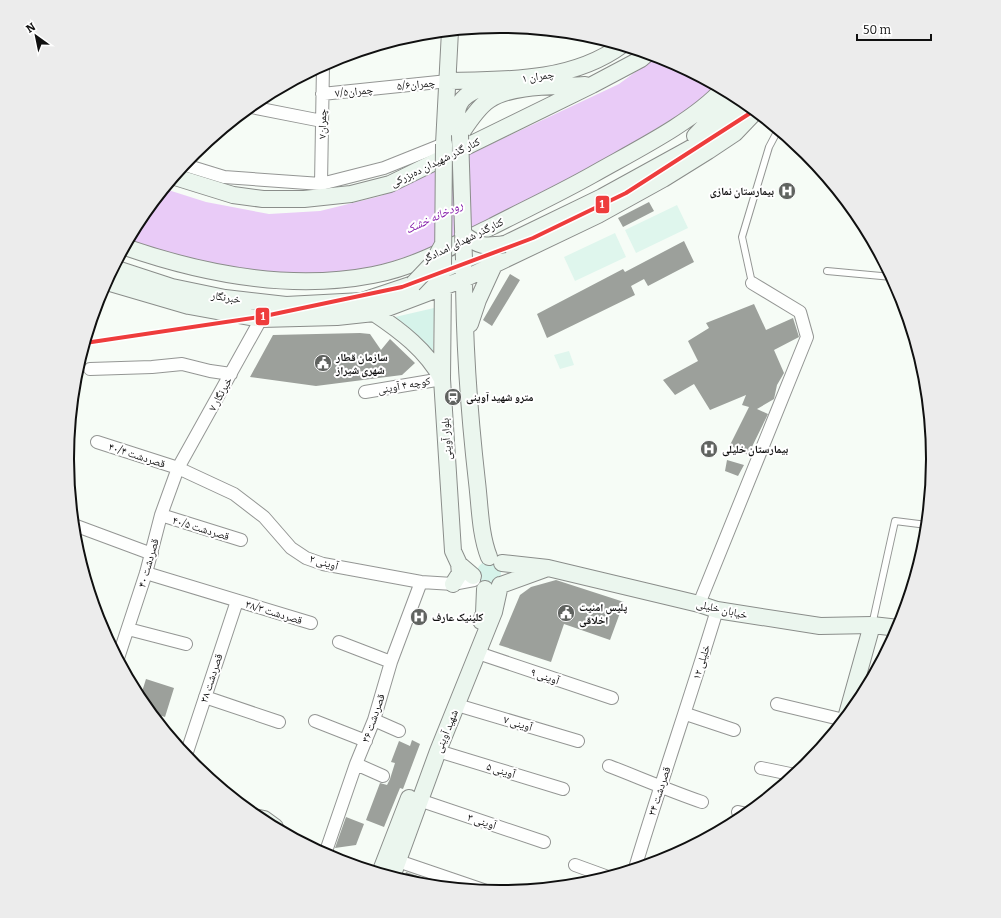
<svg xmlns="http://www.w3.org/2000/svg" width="1001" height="918" viewBox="0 0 1001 918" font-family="Bitter,'Noto Naskh Arabic',serif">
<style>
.green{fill:#d6f3ea}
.pitch{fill:#dff6ed}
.water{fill:#e9cbf7}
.building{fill:#9ca09b}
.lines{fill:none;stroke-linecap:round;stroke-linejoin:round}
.lane-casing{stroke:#949694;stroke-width:8}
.street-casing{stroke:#949694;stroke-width:14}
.secondary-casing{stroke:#8a8d8a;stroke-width:18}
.lane{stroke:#fefffe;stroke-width:6}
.street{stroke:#fefffe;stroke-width:12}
.secondary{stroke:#ebf6ee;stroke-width:16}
.secondary-bridge-casing{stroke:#8a8d8a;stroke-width:18;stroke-linecap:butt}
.secondary-bridge{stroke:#ebf6ee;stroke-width:16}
.metro-1-casing{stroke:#fff;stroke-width:7}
.metro-1{stroke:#ee3c3c;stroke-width:4}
.labels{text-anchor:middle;stroke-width:4;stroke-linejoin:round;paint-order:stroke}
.street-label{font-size:11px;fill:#101010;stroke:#fff}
.poi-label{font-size:11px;font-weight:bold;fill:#101010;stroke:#fff;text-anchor:start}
.water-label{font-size:12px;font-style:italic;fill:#8014a7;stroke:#fff}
.rim{fill:none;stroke:#101010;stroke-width:2}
.line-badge{stroke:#fff;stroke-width:1.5}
.badge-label{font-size:11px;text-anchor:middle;font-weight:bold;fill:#fff}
</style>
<rect width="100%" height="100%" fill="#f6fcf6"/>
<path class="green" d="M434,308L433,352L395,317Z
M477 573a12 12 0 1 1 24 0a12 12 0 1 1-24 0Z"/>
<path class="pitch" d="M677,205L688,228L636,253L625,230Z
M615,233L626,257L575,281L564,257Z
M569,351L574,365L560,369L554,355Z"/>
<path class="water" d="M657,56L666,59L717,86L688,109L576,178L425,250L374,268L329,274L277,275L182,257L129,240L141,218L165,189L206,202L269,214L320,211L381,196L619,84Z"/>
<path class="building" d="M649,202L654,211L623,227L618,218Z
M684,241L694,262L648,286L644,279L631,286L635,295L547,338L537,314L623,269L625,272Z
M510,274L520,280L492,326L483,320Z
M754,304L766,330L793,318L799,337L774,350L784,373L777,385L774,399L757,409L768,414L748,455L730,445L749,407L742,405L746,395L710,410L694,384L675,395L663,380L698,361L688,341L709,328L706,323Z
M360,333L370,334L381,350L390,339L415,363L402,375L316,386L250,377L273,335Z
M727,460L744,465L738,476L725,471Z
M556,580L624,602L610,640L564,624L551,662L499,645L520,595L531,587Z
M146,679L174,688L165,717L152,713L140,698Z
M412,740L420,744L403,789L400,788L384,827L366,820L380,783L387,785L390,779L395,763L391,762L399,741L410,746Z
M346,817L364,824L356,845L335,848Z
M406,872L450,887L416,884L403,880Z"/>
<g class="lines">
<defs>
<path id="lane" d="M827,271L892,277
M752,283L742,237L769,147L778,130
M872,625L895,521L927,525"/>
<path id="street" d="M322,94L448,81
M251,107L322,121
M185,165L224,177L321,184L384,168L444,144
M321,184L323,65
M90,369L152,367L182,364L210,371L231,374
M365,392L442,379
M97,442L178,468L234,494L264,517L291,548L306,558L323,564L421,582L453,584L474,580
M161,515L241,540
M74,525L152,554
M146,573L311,623
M699,604L807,337L800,312L752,283
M128,629L186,644
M339,642L391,662
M478,653L612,698
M118,658L146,573L161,515L178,468L261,319
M205,697L279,722
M777,704L844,720
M457,705L578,741
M686,714L734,730
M374,720L399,731
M315,721L366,741
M438,751L563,789
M186,755L237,601
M356,764L383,776
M609,766C640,778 670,791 702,802
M761,768L795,775
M419,800L544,842
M738,812L747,814
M325,854L356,764L374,720L391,662L421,582
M398,861L486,891
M575,865L608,877
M635,868C661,782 691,696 717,610"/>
<path id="secondary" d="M448,81C506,80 572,82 622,45
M458,126C452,96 471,93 494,82
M460,135C468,123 477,108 489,100C513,84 557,87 585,85
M695,136L734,95
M444,144L450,31
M175,177L233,195L263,199H304L351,194L390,184L592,85L641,59L648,53
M125,247C203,274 291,291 373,275C416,267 454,245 493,226C526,209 560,193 592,175C632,152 692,123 723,89
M114,268L172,287L225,298L286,305L362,301L413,284L464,260L505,244L602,197L702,142L726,123L745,102
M464,270C464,340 469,412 477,482C480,507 480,534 489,557
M443,279L442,379L453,551L459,564L473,576
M107,282L189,306L261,319L337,317L374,313L464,279L598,215L663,179L708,151L735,133L756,111
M374,313C401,331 426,350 442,379
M470,324L478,300L494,265
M502,563L548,568L699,604L717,610L820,626L872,625L899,628
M453,584L460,573L459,564
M501,585L545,569
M481,621L484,613L485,589
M846,718L872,625
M259,818L264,819L275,827
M380,873L409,798
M392,877L438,751L494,612L500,585"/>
</defs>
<use href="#lane" class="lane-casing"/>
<use href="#street" class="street-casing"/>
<use href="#secondary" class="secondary-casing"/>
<use href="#lane" class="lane"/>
<use href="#street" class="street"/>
<use href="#secondary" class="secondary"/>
<defs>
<path id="secondary-bridge" d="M460,135L464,260
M463,234C480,247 484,247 505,244
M443,269L444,144
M413,284L432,264L442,246"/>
</defs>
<use href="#secondary-bridge" class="secondary-bridge-casing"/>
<use href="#secondary-bridge" class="secondary-bridge"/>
<defs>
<path id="metro-1" d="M85,343L260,317L402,287L533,238L626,193L755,110"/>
</defs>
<use href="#metro-1" class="metro-1-casing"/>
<use href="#metro-1" class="metro-1"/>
</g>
<defs>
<symbol id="hospital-disc" viewBox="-11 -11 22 22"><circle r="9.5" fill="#606360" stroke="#fff"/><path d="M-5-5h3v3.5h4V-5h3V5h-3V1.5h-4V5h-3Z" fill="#fff"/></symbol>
<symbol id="civic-disc" viewBox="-11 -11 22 22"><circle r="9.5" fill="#606360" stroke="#fff"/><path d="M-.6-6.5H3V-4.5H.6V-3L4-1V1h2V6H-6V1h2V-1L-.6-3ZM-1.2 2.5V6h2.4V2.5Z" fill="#fff"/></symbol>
<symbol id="station-disc" viewBox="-11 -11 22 22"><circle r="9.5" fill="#606360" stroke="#fff"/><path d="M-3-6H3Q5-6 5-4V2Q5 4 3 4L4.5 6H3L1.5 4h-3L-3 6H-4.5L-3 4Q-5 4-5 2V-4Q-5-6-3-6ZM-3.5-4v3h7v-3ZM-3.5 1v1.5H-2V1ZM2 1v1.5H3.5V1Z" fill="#fff"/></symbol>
</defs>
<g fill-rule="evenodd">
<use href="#hospital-disc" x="777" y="181" width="20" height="20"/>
<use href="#civic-disc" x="313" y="353" width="20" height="20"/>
<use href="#station-disc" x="443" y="387" width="20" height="20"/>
<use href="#hospital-disc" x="699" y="439" width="20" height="20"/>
<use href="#civic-disc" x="556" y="603" width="20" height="20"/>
<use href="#hospital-disc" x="409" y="607" width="20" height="20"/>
</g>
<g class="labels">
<g class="street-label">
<text transform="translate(538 76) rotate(-8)" y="4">چمران ۱</text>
<text transform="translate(416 84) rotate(-6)" y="4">چمران۵/۶</text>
<text transform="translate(354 91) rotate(-6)" y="4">چمران۷/۵</text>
<text transform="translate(322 124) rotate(-89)" y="4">چمران۷</text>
<text transform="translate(435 162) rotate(-26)" y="4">کنار گذر شهیدان ده‌بزرکی</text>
<text transform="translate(463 240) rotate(-26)" y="4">کنارگذر شهدای امدادگر</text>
<text transform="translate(226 297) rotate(9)" y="4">خبرنگار</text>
<text transform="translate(404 385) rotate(-10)" y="4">کوچه ۴ آوینی</text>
<text transform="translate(220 394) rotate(-61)" y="4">۷ خبرنگار</text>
<text transform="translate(446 439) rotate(-94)" y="4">بلوار آوینی</text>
<text transform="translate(137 455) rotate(18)" y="4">۴۰/۴ قصردشت</text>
<text transform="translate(201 528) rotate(17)" y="4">۴۰/۵ قصردشت</text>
<text transform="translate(324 562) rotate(16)" y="4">۲ آوینی</text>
<text transform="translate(148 563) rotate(-74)" y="4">۴۰ قصردشت</text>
<text transform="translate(722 609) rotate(13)" y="4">خیابان خلیلی</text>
<text transform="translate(274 612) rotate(17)" y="4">۳۸/۳ قصردشت</text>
<text transform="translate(701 662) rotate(-73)" y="4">۱۲ خلیلی</text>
<text transform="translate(545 676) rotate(19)" y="4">۹ آوینی</text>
<text transform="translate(211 678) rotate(-72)" y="4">۳۸ قصردشت</text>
<text transform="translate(373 718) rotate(-71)" y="4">۳۶ قصردشت</text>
<text transform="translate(518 723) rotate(17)" y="4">۷ آوینی</text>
<text transform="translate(446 731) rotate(-68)" y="4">شهید آوینی</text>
<text transform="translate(501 770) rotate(17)" y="4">۵ آوینی</text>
<text transform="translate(659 791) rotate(-72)" y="4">قصردشت ۳۴</text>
<text transform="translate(482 821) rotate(18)" y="4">۳ آوینی</text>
</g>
<g class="poi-label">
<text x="774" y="195" text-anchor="end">بیمارستان نمازی</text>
<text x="336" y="361">سازمان قطار<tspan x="336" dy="13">شهری شیراز</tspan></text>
<text x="466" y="401">مترو شهید آوینی</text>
<text x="722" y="453">بیمارستان خلیلی</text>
<text x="579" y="611">پلیس امنیت<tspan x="579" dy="13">اخلاقی</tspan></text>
<text x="432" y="621">کلینیک عارف</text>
</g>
<g class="water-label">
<text transform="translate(434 217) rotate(-25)" y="4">رودخانه خشک</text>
</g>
</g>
<path d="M0 0H1001V918H0ZM74 459a426 426 0 1 1 852 0a426 426 0 1 1-852 0Z" fill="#ececec" fill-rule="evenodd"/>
<path class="rim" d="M74 459a426 426 0 1 1 852 0a426 426 0 1 1-852 0Z"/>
<g class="line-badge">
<rect x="595" y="195" width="15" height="19" rx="4" fill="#ee3c3c"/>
<rect x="255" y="307" width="15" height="19" rx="4" fill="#ee3c3c"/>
</g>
<g class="badge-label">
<text x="602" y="208">1</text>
<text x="263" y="320">1</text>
</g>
<g transform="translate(36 36) rotate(327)" stroke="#ffffff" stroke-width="3" paint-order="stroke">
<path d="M0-3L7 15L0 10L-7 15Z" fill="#101010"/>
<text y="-6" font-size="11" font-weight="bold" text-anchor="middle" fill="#101010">N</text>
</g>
<path d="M857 34v6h74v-6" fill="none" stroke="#101010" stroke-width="2"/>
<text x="863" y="34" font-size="12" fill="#101010" stroke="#ffffff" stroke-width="3" paint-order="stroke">50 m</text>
</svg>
